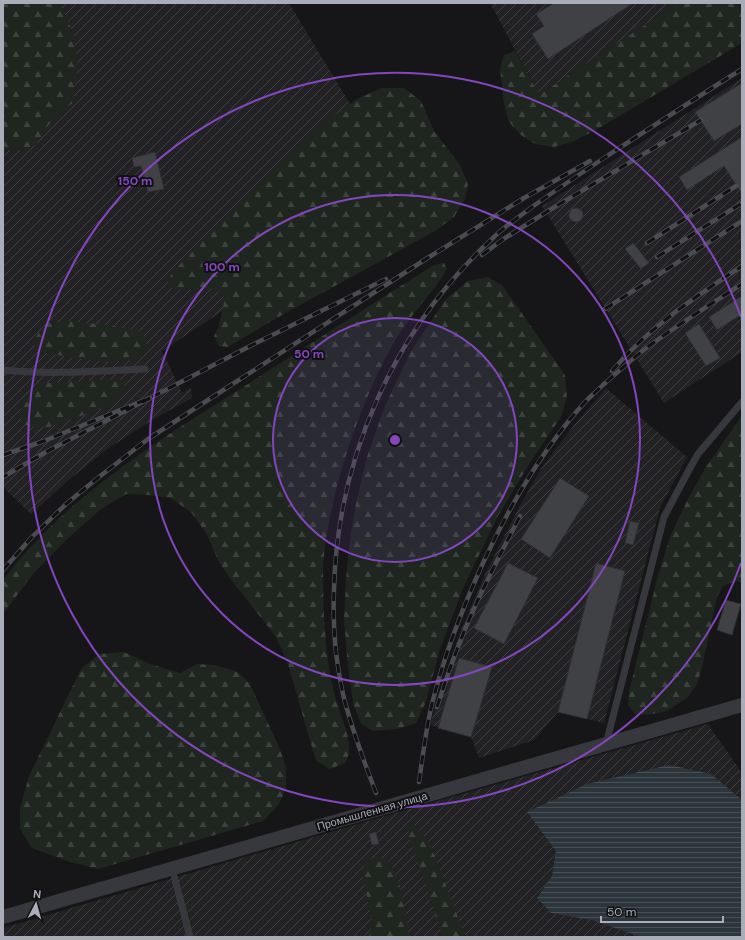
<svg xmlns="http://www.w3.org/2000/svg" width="745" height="940" viewBox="0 0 745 940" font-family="'DM Sans',sans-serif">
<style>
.industrial{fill:url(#industrial-furrows)}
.forest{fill:url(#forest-firs)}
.water{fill:url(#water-rules)}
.building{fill:#404145;stroke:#303034}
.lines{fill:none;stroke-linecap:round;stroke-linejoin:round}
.lane{stroke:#37383d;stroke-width:7}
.street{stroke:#37383d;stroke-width:14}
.rail-casing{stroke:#4a4c52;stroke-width:4.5}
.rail{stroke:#111113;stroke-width:3;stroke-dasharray:9;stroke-linecap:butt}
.ring{fill:none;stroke:#8446be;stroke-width:2}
.labels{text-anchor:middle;stroke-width:4;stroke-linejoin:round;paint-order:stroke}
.street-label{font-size:11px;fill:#a8adb8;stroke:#111113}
.centre{fill:#8446be;stroke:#111113;stroke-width:2}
.ring-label{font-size:12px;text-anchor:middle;font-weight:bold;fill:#8446be;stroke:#111113;stroke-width:4;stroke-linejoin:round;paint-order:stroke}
</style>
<defs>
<pattern id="industrial-furrows" width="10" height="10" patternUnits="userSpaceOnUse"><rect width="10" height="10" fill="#222225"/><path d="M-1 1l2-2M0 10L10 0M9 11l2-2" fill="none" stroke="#3f3f43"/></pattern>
<pattern id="forest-firs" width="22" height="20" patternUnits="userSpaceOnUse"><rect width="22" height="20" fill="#1e261f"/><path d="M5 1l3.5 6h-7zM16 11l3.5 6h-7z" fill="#3c433d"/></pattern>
<pattern id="water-rules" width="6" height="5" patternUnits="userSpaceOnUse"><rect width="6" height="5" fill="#2c353c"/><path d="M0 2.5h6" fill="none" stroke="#485056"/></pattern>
</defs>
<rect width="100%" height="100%" fill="#161618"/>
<path class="industrial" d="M3,3H289L403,192L162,351L182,393L191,388L192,398L152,420L106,450L71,478L31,514L3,487Z
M490,3H678L539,95Z
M742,78V352L664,403L542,206Z
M606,388L687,457L660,508L604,723L558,712L534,740L479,758L471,737L430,725L439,694L461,630L486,572L518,509L542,467L574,425Z
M708,724L742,773V937H3V928L385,816Z"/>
<path class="forest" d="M3,3H59L74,34L78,67L73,103L59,112L47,127L36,145L18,151L3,150V123L5,117L3,104Z
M678,3H742V43L601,127L574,141L554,147L535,144L521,135L509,122L504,104L500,68L504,55L515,51L539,95Z
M382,88H404L421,101L434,131L460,165L468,184L465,199L454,217L435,231L273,320L228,347L219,346L214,336L219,326L225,298L217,290L202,288L185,290L172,288L167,281L173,272L250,192L316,128L357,99Z
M444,263L447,269C433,293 412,313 397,337C371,382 352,432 338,482C331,511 324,541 323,571C323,600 324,633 328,661C330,674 332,687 336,700C341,717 350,734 349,752C349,756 346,760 345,763L330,769L316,761L287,661L276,637L244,596L231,580L218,560L206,533L191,512L170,498L149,495L126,494L101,509L67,539L33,574L3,614V580C65,498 154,443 240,389C305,347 369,306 434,265Z
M488,277L502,285L565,375L567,397L561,417L531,461L498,516L464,586L440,649L425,704L416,723L398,729L373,731L361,724L353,703L348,666L344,621L346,578L351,532L356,503L367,457L384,408L411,351L446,299L468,281Z
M69,321L106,325L140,331L147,341L145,354L132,360L108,362L80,359L36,351L34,341L39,332L48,323Z
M116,379L123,380L126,386L119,398L109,406L49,427H30L21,422V405L31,389L46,383Z
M742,415V583L735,581L723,586L717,597L702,667L697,684L688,697L667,711L647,715L635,714L628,705L629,692L658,575L671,534L688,499L706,467Z
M124,652L150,664L180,673L197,664L215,665L238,672L250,684L279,747L286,767V788L279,804L263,821L98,869L67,861L32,848L20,829V809L29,776L81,669L99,654Z
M412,823L429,841L458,918L466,937H443L408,833Z
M378,857L390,862L399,883L405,908L409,937H369L372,923L362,870L367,860Z"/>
<path class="water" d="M669,765L711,774L742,800V937H641L592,920L551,913L537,898L552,876L556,851L527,812L587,784Z"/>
<path class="building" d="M554,3H633L548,59L532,34L544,26L536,14Z
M742,83V124L714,141L695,112Z
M742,137V194L724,166L687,190L679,177Z
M155,152L164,189L148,192L141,166L134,167L132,158Z
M569 215a7 7 0 1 1 14 0a7 7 0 1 1-14 0Z
M633,243L649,263L641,269L625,249Z
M742,296V314L717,330L709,317Z
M699,324L720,358L706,366L685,333Z
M560,478L589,496L550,558L521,539Z
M630,521L639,523L633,545L625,543Z
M508,563L538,578L504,644L474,628Z
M596,563L625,571L587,719L558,712Z
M726,600L741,604L732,635L717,630Z
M459,658L492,667L471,737L438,728Z
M376,832L379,844L372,845L369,834Z"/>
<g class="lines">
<path class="lane" d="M3,370C50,375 98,371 145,369
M606,744L664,517L690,468L698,454L742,402
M172,868L190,937"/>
<path class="street" d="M3,917L742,705"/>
<defs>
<path id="rail" d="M647,243L736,186
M482,255L502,240L548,211L701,120
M657,257L742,203
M605,309L742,221
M612,371C648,328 695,297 742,266
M152,397L254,344L386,279
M3,455L44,441L152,397L44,453L3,477
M3,570L31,538L66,504L99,477L148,439L228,387L426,259L524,198L590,161
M437,707C448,672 461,637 476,604C490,574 505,545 520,516
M419,782C423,755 426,727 433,700C445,653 463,607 483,563C510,505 542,449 586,401C592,395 598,390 604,384C619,371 633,358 649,346C679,324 711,304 742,284
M376,793C364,761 351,728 343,694C340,681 338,667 336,653C334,632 333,611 334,590C337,457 395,328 493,238C505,226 519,217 532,207C556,190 580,174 604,158C650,128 696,98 742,69"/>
</defs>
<use href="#rail" class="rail-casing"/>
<use href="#rail" class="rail"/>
</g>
<circle cx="395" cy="440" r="122" fill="#8446be" fill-opacity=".12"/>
<g class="ring">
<circle cx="395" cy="440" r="122"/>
<circle cx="395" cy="440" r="245"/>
<path d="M741 563A367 367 0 1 1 741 317"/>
</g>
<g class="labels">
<g class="street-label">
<text transform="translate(372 811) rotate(-16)" y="4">Промышленная улица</text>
</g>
</g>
<circle cx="395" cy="440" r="6" class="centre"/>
<g class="ring-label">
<text x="135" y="185">150 m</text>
<text x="222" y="271">100 m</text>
<text x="309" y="358">50 m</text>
</g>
<rect width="745" height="940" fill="none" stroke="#a8adb8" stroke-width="8"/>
<g transform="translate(36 904) rotate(6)" stroke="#111113" stroke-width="3" paint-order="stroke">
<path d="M0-3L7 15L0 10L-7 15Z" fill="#a8adb8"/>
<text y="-6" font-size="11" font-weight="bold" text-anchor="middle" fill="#a8adb8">N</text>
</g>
<path d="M601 916v6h122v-6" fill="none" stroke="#a8adb8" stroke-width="2"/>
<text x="607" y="916" font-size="12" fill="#a8adb8" stroke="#111113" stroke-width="3" paint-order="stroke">50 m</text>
</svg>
